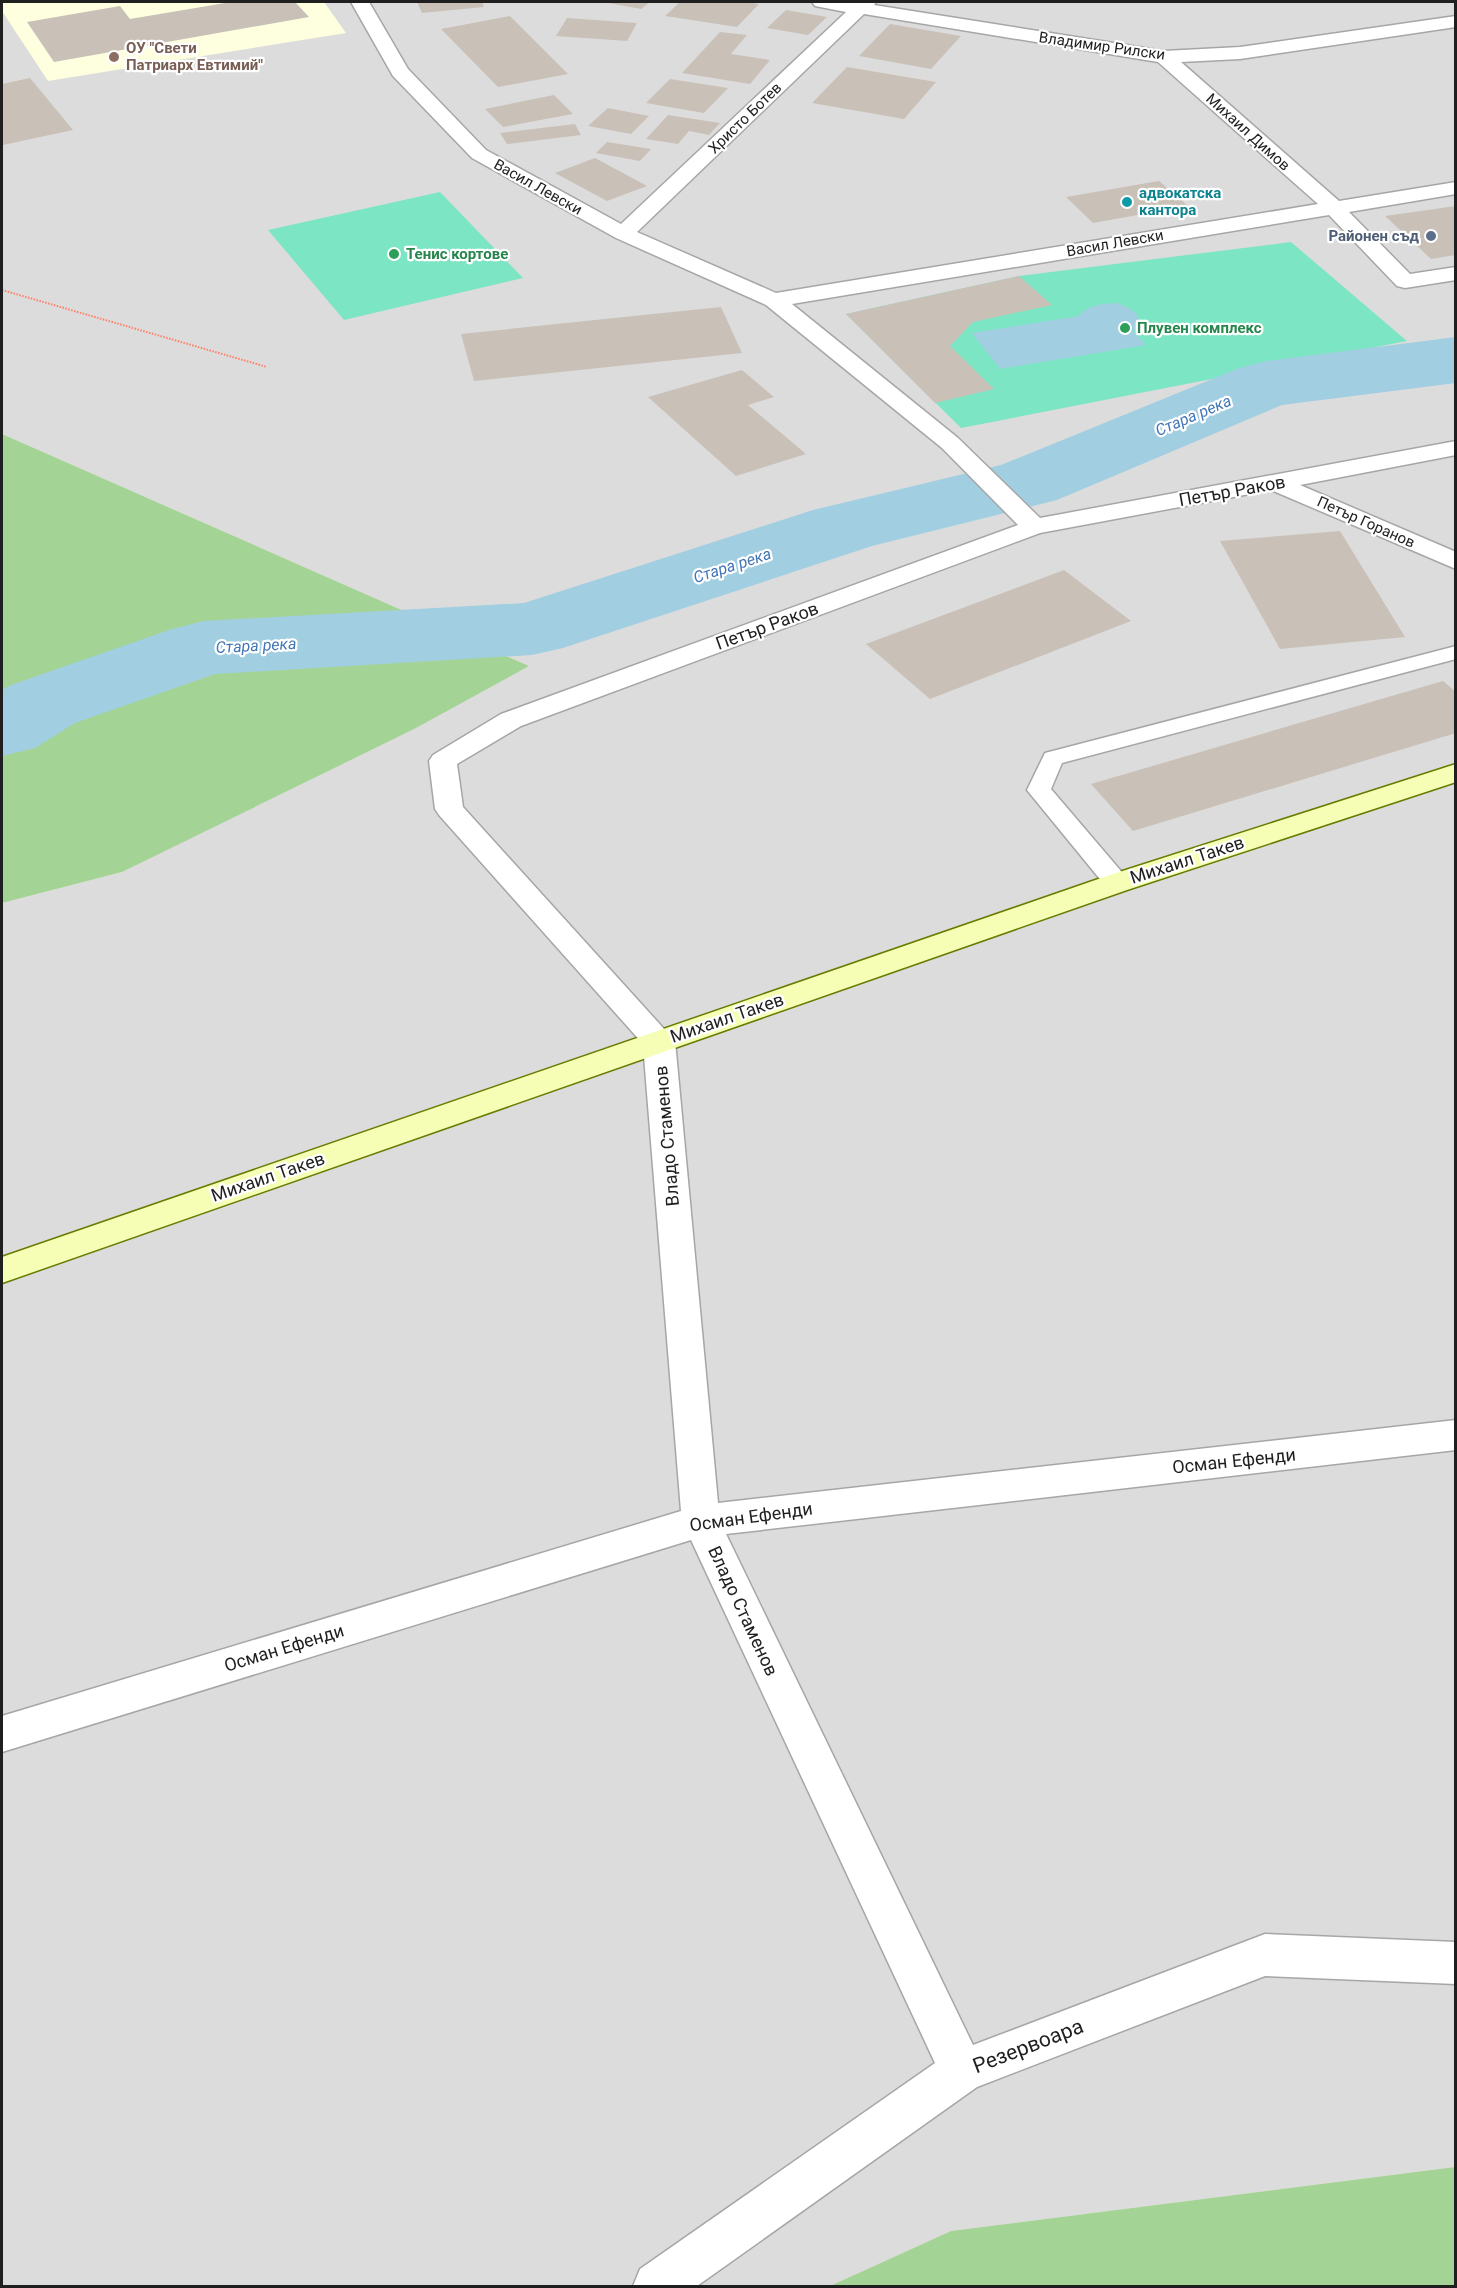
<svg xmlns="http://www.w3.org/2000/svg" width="1457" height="2288" viewBox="0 0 1457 2288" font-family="Roboto,sans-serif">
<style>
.residential{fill:#dddcdc}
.education{fill:#fdffdf}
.forest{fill:#a4d396}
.pitch{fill:#7ce5c3}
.water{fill:#a1cfe1}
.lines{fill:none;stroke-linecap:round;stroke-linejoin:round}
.river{fill:#a1cfe1;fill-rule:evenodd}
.building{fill:#c9c0b7}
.lane-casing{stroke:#a6a6a6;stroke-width:3}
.street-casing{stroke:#a6a6a6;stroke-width:3}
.secondary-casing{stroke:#677c00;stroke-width:3}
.path{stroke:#ff7f67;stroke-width:2;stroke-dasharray:1.5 1.5;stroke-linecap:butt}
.lane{fill:#fff;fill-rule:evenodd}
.street{fill:#fff;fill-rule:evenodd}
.secondary{fill:#f6feb5;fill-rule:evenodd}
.education-dot{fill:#8d6e63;stroke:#fff;stroke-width:2}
.culture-dot{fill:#0f9aa8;stroke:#fff;stroke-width:2}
.service-dot{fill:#5c6f8a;stroke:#fff;stroke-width:2}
.leisure-dot{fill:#2e9e5b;stroke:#fff;stroke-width:2}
.labels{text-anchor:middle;stroke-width:4.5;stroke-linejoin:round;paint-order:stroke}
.far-street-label{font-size:15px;fill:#1f1f1f;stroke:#fff}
.far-education-label{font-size:15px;font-weight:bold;fill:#785e54;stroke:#fff;text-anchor:start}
.far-culture-label{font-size:15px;font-weight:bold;fill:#0d838f;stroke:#fff;text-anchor:start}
.far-service-label{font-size:15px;font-weight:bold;fill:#4e5e75;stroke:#fff;text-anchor:end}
.far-leisure-label{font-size:15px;font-weight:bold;fill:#27864d;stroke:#fff;text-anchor:start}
.far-water-label{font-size:16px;font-style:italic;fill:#4376b6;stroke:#fff}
.street-label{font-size:18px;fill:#1f1f1f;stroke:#fff}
.near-street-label{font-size:21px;fill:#1f1f1f;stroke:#fff}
</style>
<rect width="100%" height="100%" fill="#f0ede4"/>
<path class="residential" d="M2,2H1455V2167L951,2231L830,2286H2V903L122,872L529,666L2,434Z"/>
<path class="education" d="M2,2H324L346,33L48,81L2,11Z"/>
<path class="forest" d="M2,434L529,666L414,729L122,872L2,903Z
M1455,2167V2286H830L951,2231Z"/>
<path class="pitch" d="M440,192L523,278L344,320L268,230Z
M1291,242L1407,341L961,428L846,314L1019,276Z"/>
<path class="water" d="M1117,303C1130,308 1138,311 1141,325L1133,331L1146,345L1000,369L972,333L1079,316C1088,304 1103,304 1117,303Z"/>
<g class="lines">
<path class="river" d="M1456,337V383L1282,405L1057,500L872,546L563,648L532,655L215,674L75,723L35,748L2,756V690L11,685L172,629L204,621L524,603L813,510L1001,465L1239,368L1266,361Z"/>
</g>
<path class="building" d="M231,2H295L309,17L54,62L27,22L120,6L130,19Z
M417,2H482L484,7L422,13Z
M603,2H650L641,9Z
M680,2H746L759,4L737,27L665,16Z
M786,10L827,17L808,35L767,28Z
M510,16L568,74L498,87L441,29Z
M567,18L637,23L627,41L556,36Z
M890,24L961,36L931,69L859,56Z
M720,32L747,35L731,54L770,60L750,84L682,73Z
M847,67L936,82L904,119L812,103Z
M30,78L73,130L3,145L2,84Z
M670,79L728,88L704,113L646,103Z
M554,95L573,114L503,127L485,109Z
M608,108L649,116L631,134L588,126Z
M668,115L720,123L709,135L689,131L678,144L646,139Z
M575,124L581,135L507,144L500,133Z
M607,142L651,149L640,161L596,153Z
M595,158L647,186L607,201L555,173Z
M1159,181L1188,206L1093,223L1066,197Z
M1456,206V255L1431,259L1385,216Z
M1019,276L1052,305L973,322L950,346L994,389L935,403L846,314Z
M721,307L742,353L474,381L461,334Z
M742,370L774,397L748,405L806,454L736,476L648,397Z
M1340,531L1405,637L1280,649L1220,541Z
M1064,570L1131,621L930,699L866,644Z
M1443,681L1456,692V733L1133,831L1091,784Z"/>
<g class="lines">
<defs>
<path id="lane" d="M1456,646V659L1062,763L1051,789L1126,877L1129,883L1126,889L1117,891L1108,889L1027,790L1045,753Z"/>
<path id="street" d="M351,2H369L408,69L486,150L621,224L846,12L815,6L812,2H876L874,5L1164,51L1240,47L1456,16V27L1240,59L1181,62L1339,201L1456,182V194L1349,212L1410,274L1456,267V280L1405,288L1397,286L1329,215L792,304L958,438L1040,518L1456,441V455L1300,485L1456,552V569L1271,490L1040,533L521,726L457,764L463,807L675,1041L718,1503L1456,1420V1450L726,1534L973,2045L1265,1934L1456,1942V1984L1265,1976L977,2087L697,2286H633L640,2269L935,2063L691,1540L2,1752V1716L681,1511L643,1044L439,815L435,809L429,761L433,755L501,714L1018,525L942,448L766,305L616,238L472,158L393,76ZM864,14L1158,62L1318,204L776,293L637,232Z"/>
<path id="secondary" d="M1456,764V782L1127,890L2,1283V1257L1107,876Z"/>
</defs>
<use href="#lane" class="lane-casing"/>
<use href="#street" class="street-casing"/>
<use href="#secondary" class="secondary-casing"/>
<path class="path" d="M2,290L267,367"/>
<use href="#lane" class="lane"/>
<use href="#street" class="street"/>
<use href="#secondary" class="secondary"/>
</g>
<circle class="education-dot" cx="114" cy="57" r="6"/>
<circle class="culture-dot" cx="1127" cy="202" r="6"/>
<circle class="service-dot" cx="1431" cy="236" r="6"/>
<g class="leisure-dot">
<circle cx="394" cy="254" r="6"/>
<circle cx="1125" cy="328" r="6"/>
</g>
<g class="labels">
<g class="far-street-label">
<text transform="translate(1102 46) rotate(8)" y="5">Владимир Рилски</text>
<text transform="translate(745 118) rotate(-44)" y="5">Христо Ботев</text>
<text transform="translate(1248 132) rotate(42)" y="5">Михаил Димов</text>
<text transform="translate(538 187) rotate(29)" y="5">Васил Левски</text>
<text transform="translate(1115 243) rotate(-10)" y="5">Васил Левски</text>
<text transform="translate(1366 522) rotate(24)" y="5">Петър Горанов</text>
</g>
<g class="far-education-label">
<text x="126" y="53">ОУ "Свети<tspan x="126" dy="17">Патриарх Евтимий"</tspan></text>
</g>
<g class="far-culture-label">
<text x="1139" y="198">адвокатска<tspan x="1139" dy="17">кантора</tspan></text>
</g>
<g class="far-service-label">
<text x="1419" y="241">Районен съд</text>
</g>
<g class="far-leisure-label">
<text x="406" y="259">Тенис кортове</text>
<text x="1137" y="333">Плувен комплекс</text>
</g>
<g class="far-water-label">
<text transform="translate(1193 415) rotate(-23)" y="6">Стара река</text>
<text transform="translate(732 565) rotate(-18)" y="6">Стара река</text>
<text transform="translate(256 645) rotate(-3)" y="6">Стара река</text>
</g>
<g class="street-label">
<text transform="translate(1232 491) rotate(-10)" y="6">Петър Раков</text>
<text transform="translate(767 626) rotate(-20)" y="6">Петър Раков</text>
<text transform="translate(1187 860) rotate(-18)" y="6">Михаил Такев</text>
<text transform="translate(727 1018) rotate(-19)" y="6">Михаил Такев</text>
<text transform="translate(667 1136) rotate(-95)" y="6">Владо Стаменов</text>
<text transform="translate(268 1177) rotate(-19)" y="6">Михаил Такев</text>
<text transform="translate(1234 1461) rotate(-6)" y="6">Осман Ефенди</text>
<text transform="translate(751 1517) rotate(-8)" y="6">Осман Ефенди</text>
<text transform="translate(743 1611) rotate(65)" y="6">Владо Стаменов</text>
<text transform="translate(284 1648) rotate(-17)" y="6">Осман Ефенди</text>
</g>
<g class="near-street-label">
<text transform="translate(1028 2046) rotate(-21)" y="7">Резервоара</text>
</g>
</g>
<rect width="1457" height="2288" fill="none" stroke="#1f1f1f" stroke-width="6"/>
</svg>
